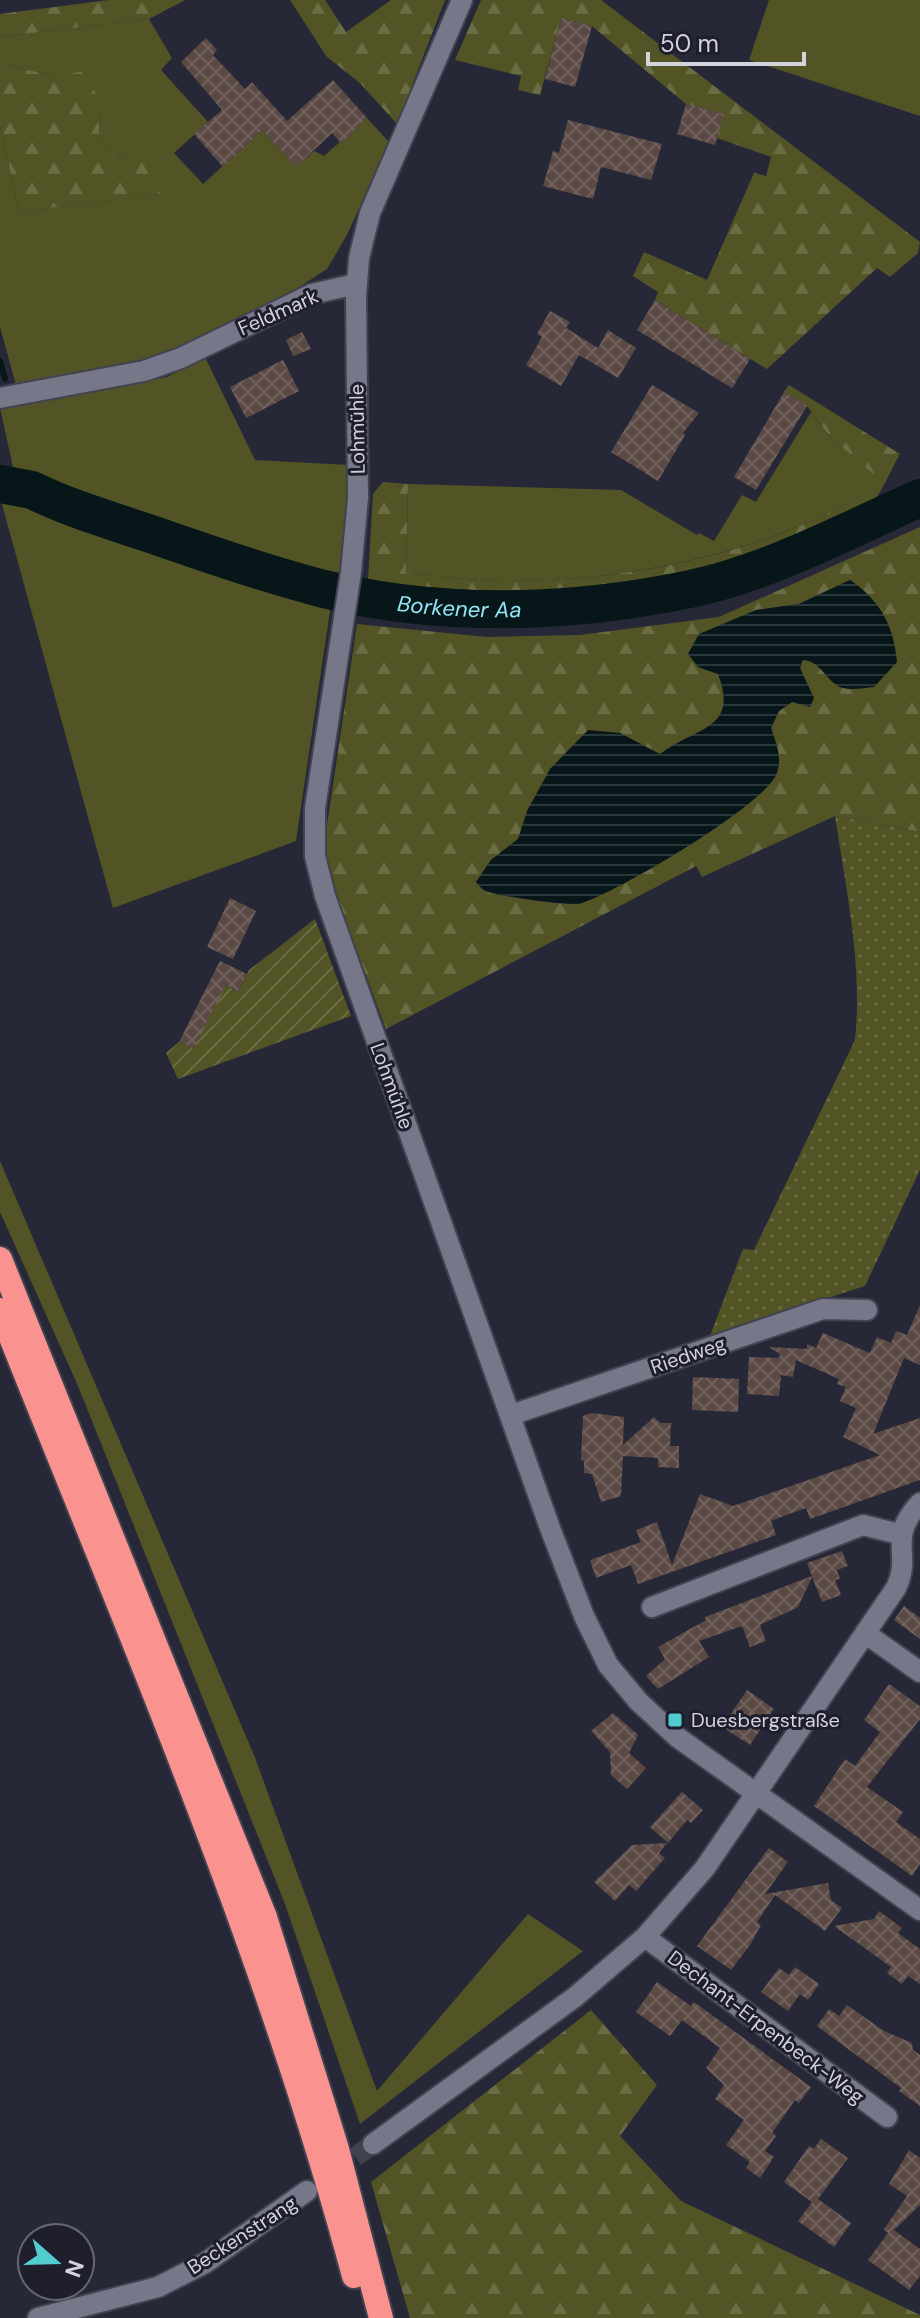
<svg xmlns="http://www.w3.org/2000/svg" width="920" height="2318" viewBox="0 0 920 2318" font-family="'DM Sans',sans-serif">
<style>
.grass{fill:#525425}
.forest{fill:url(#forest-firs);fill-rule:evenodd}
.park{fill:url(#park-dots)}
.garden{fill:url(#garden-furrows)}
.water{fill:url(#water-rules)}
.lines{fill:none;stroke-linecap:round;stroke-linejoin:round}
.stream{stroke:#071619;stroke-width:6}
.river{stroke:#071619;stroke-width:38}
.building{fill:url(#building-cross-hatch)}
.minor-tunnel{stroke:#414250;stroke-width:20;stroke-dasharray:20 10;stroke-linecap:butt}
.minor-casing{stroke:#424350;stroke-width:24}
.highway-casing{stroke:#424350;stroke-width:28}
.minor{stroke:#767788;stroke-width:20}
.highway{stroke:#fa938f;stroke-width:24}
.poi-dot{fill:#51ccd1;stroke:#1e1e2c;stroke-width:3}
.labels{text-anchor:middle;stroke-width:6;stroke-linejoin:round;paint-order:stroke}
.street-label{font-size:20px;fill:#d2d3dd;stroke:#1e1e2c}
.poi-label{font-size:20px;fill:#d2d3dd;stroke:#1e1e2c;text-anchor:start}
.water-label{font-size:22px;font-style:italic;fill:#93e6f5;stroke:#1e1e2c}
</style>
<defs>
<pattern id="forest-firs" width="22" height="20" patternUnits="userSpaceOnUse" patternTransform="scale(2)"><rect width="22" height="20" fill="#525425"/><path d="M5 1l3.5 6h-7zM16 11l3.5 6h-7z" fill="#6a6c44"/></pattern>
<pattern id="park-dots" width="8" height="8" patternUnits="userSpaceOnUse" patternTransform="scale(2)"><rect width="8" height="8" fill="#525425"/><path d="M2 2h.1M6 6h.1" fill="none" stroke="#6a6c44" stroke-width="1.8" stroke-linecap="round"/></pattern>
<pattern id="garden-furrows" width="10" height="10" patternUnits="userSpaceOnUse" patternTransform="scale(2)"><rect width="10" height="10" fill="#525425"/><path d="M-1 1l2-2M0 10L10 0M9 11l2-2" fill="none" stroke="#6a6c44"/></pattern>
<pattern id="water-rules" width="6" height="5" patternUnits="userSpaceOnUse" patternTransform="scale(2)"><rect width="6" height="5" fill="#071619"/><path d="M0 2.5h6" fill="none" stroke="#2a373a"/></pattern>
<pattern id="building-cross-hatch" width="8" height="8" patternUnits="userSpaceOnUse" patternTransform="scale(2)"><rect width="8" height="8" fill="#5b4944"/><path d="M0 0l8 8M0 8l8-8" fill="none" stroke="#72625f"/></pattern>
</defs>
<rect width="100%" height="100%" fill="#272837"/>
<path class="grass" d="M769,0H920V116L749,60Z
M149,19L172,58L161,70L208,122L174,153L203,184L262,130L296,167L314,151L324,156L367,118L389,142L347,235L327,269L293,291L177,350L141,363L16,385L0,327V126L19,212L159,194L136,152L121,160L99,136L100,105L58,77L0,63V37Z
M205,357L255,460L349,465L351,493L342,575L305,567L13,467L0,408L167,377Z
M811,412L830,437L884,482C779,550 634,581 509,581C475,581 440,576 406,573L408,484L621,490L697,535L699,533L714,541L742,495L756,502Z
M0,497L66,515L238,578L331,604L296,841L113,908Z
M0,1161L254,1755L377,2091L528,1914L583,1951L360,2124L285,1904L78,1386L0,1212Z"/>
<path class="forest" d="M109,0H185L149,19L0,37V14Z
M290,0H325L346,32L391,0H445L397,124L360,83L327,57Z
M481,0H601L920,242L918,253L890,277L877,268L767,369L655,300L658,292L633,276L644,252L707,280L754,173L766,176L771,157L717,138L723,114L686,104L592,26L561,18L540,95L518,90L521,76L455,60Z
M0,63L58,77L86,70L100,105L99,136L121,160L136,151L160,194L19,212L0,126Z
M789,385L900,454C891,469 882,494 869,506C857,517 819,528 802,535C662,593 517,602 368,580L373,494L383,482L408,484L406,573C440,576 475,581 509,581C633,581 779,551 883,482L830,437L807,406L784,392Z
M920,527V832L835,816L702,877L696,866L386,1029L329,875L325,838L357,624L487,637L580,635L719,617ZM850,580L840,687L812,661L803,659L792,702L779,711L771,727C776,744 783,758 776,775C760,808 620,890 582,903C571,907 495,896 485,891C481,889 479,885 476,882L491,860L518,839L620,733L660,755C695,726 740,731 718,674L698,667L756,610L799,604Z
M591,2010L657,2085L620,2136L681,2201L920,2315V2318H410L371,2182Z"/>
<path class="park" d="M835,816L920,832V1170L865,1286L710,1336L743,1249L754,1250L855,1040C863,965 846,890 835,816Z"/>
<path class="garden" d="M315,919L351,1016L178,1079L166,1053L179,1042L194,1048L225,985L238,992L249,970Z"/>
<path class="water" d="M850,580C880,600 894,626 897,662L874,687C864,688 849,691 840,687C825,680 821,661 803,660L799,666L814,698L810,707L792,702L779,711L771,728C776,744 783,758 776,775C760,808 619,891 582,903C571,907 494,895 485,890C481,888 479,885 476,882L491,860L518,839L527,811L550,769L588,730L620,733L660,754C695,727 740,730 718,674L698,667L688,654L699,634L756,610L799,604Z"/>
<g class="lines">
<path class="stream" d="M0,361L5,379"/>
<path class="river" id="s1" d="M0,484L32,490C77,512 126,525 174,542C223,559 273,576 324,589C443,618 570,614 690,589C770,572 846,531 920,498"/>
</g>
<path class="building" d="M561,18L592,26L575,87L545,79Z
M206,38L217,50L213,55L245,89L252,82L287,121L333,80L367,118L341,143L332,133L296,167L262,130L223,167L194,134L222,110L181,62Z
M686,104L724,114L715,145L677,134Z
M568,120L662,144L651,180L601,167L593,199L543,186L553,151L559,153Z
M655,300L750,359L732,388L637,330Z
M550,311L570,322L566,328L598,348L608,330L636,348L618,378L579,355L561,386L526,365L542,337L537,334Z
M302,332L311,349L293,356L286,340Z
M283,360L299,391L246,418L230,387Z
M652,385L699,413L683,433L685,435L658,481L611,452Z
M784,392L807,406L756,490L734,477Z
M230,898L256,911L233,959L207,947Z
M220,961L247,974L238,992L226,985L194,1048L179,1042Z
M920,1305V1365L904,1358L873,1434L920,1418V1480L810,1519L806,1508L789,1514L771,1521L776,1535L638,1584L631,1565L596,1578L590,1560L641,1542L636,1530L657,1522L672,1565L700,1494L733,1506L880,1455L843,1437L856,1408L840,1401L846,1387L837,1384L839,1379L796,1360L793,1377L781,1375L779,1396L747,1394L749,1357L779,1358L780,1354L769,1347L807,1349V1344L816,1348L823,1333L870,1353L877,1337L891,1343L896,1331L907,1335Z
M693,1377L739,1379L738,1412L692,1410Z
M591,1413L624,1417L623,1445L654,1417L660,1423H671L670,1446H679V1468L658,1467V1458L623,1456L621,1496L601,1502L592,1474L584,1473V1461L581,1460L583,1416Z
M842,1551L848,1566L837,1570L840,1579L835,1580L841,1595L822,1602L812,1577L798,1607L760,1625L766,1641L750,1647L742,1626L699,1641L709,1657L658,1689L646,1676L665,1659L658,1647L706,1620L705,1617L812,1576L807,1563Z
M904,1606L920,1618V1639L894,1620Z
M889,1684L920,1706V1719L867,1787L903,1812L896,1822L920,1839V1864L912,1876L814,1806L845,1759L855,1766L880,1732L864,1720Z
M747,1690L774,1709L750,1745L722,1727Z
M613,1713L638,1735L629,1753L646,1768L627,1789L611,1775L610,1752L591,1731Z
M682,1792L703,1810L691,1823L687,1820L668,1843L650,1827Z
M667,1843L659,1853L665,1858L636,1891L629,1885L615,1901L594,1882L632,1845Z
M769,1848L788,1862L765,1894L828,1883L831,1900L842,1908L825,1931L775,1895L757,1922L761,1925L750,1945L731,1970L697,1946Z
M879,1911L902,1928L898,1933L920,1949V1984L908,1976L902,1984L887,1973L891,1967L834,1926L874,1919Z
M795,1967L819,1984L808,2000L800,1994L788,2011L761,1992L779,1968L789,1975Z
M657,1982L691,2006L694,2002L811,2087L799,2103L795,2100L772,2133L776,2136L765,2151L774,2157L760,2178L746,2168L750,2162L726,2145L744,2120L715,2099L724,2085L706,2068L720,2048L682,2020L670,2036L636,2012Z
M847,2005L884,2031L912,2043L913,2050L920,2055V2106L899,2091L901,2088L817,2026L829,2009L839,2016Z
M821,2139L848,2158L818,2199L851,2223L834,2247L798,2221L812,2202L784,2182L809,2146L814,2149Z
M909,2150L920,2158V2205L894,2230L920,2249V2276L909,2290L868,2260L888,2233L884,2229L907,2196L889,2184Z"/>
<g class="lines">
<path class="minor-tunnel" d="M331,2175L373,2144"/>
<defs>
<path id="minor" d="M462,0L370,213L359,258L356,296L358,498L351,572L315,808V856L325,896L550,1528L584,1616L608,1665L639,1702L677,1737L920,1910
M0,398L144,371L181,358L312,294L356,284
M511,1415L823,1309L867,1310
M652,1607L863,1525L899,1534
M865,1633L920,1672
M645,1937L887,2117
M373,2144L575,1997L645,1937L705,1868L896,1588C913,1554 886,1539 920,1503
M38,2318L158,2287L205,2263L307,2191"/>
<path id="highway" d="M0,1259L265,1917L337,2149L381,2318
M0,1310C127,1629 265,1944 354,2276"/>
</defs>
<use href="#minor" class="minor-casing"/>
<use href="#highway" class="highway-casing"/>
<use href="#minor" class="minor"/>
<use href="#highway" class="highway"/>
</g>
<rect class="poi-dot" x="667" y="1712" width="16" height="16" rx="4"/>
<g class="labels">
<g class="street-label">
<text transform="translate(278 312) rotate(-24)" y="7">Feldmark</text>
<text transform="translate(357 429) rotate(-91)" y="7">Lohmühle</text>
<text transform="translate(392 1086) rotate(70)" y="7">Lohmühle</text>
<text transform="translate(688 1355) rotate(-19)" y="7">Riedweg</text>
<text transform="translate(766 2027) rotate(37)" y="7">Dechant-Erpenbeck-Weg</text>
<text transform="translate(242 2235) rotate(-33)" y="7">Beckenstrang</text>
</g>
<g class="poi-label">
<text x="691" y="1727">Duesbergstraße</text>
</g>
<g class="water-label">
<text dy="8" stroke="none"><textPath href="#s1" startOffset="478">Borkener Aa</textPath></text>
</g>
</g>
<g transform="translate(56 2262) rotate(110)"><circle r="38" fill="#1e1e2c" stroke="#666673" stroke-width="2"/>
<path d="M0-6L14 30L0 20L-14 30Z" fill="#51ccd1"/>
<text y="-12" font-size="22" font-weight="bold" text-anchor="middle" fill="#d2d3dd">N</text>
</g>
<path d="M648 52v12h156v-12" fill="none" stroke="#d2d3dd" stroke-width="4"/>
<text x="660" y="52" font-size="24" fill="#d2d3dd" stroke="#1e1e2c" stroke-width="6" paint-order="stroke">50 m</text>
</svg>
